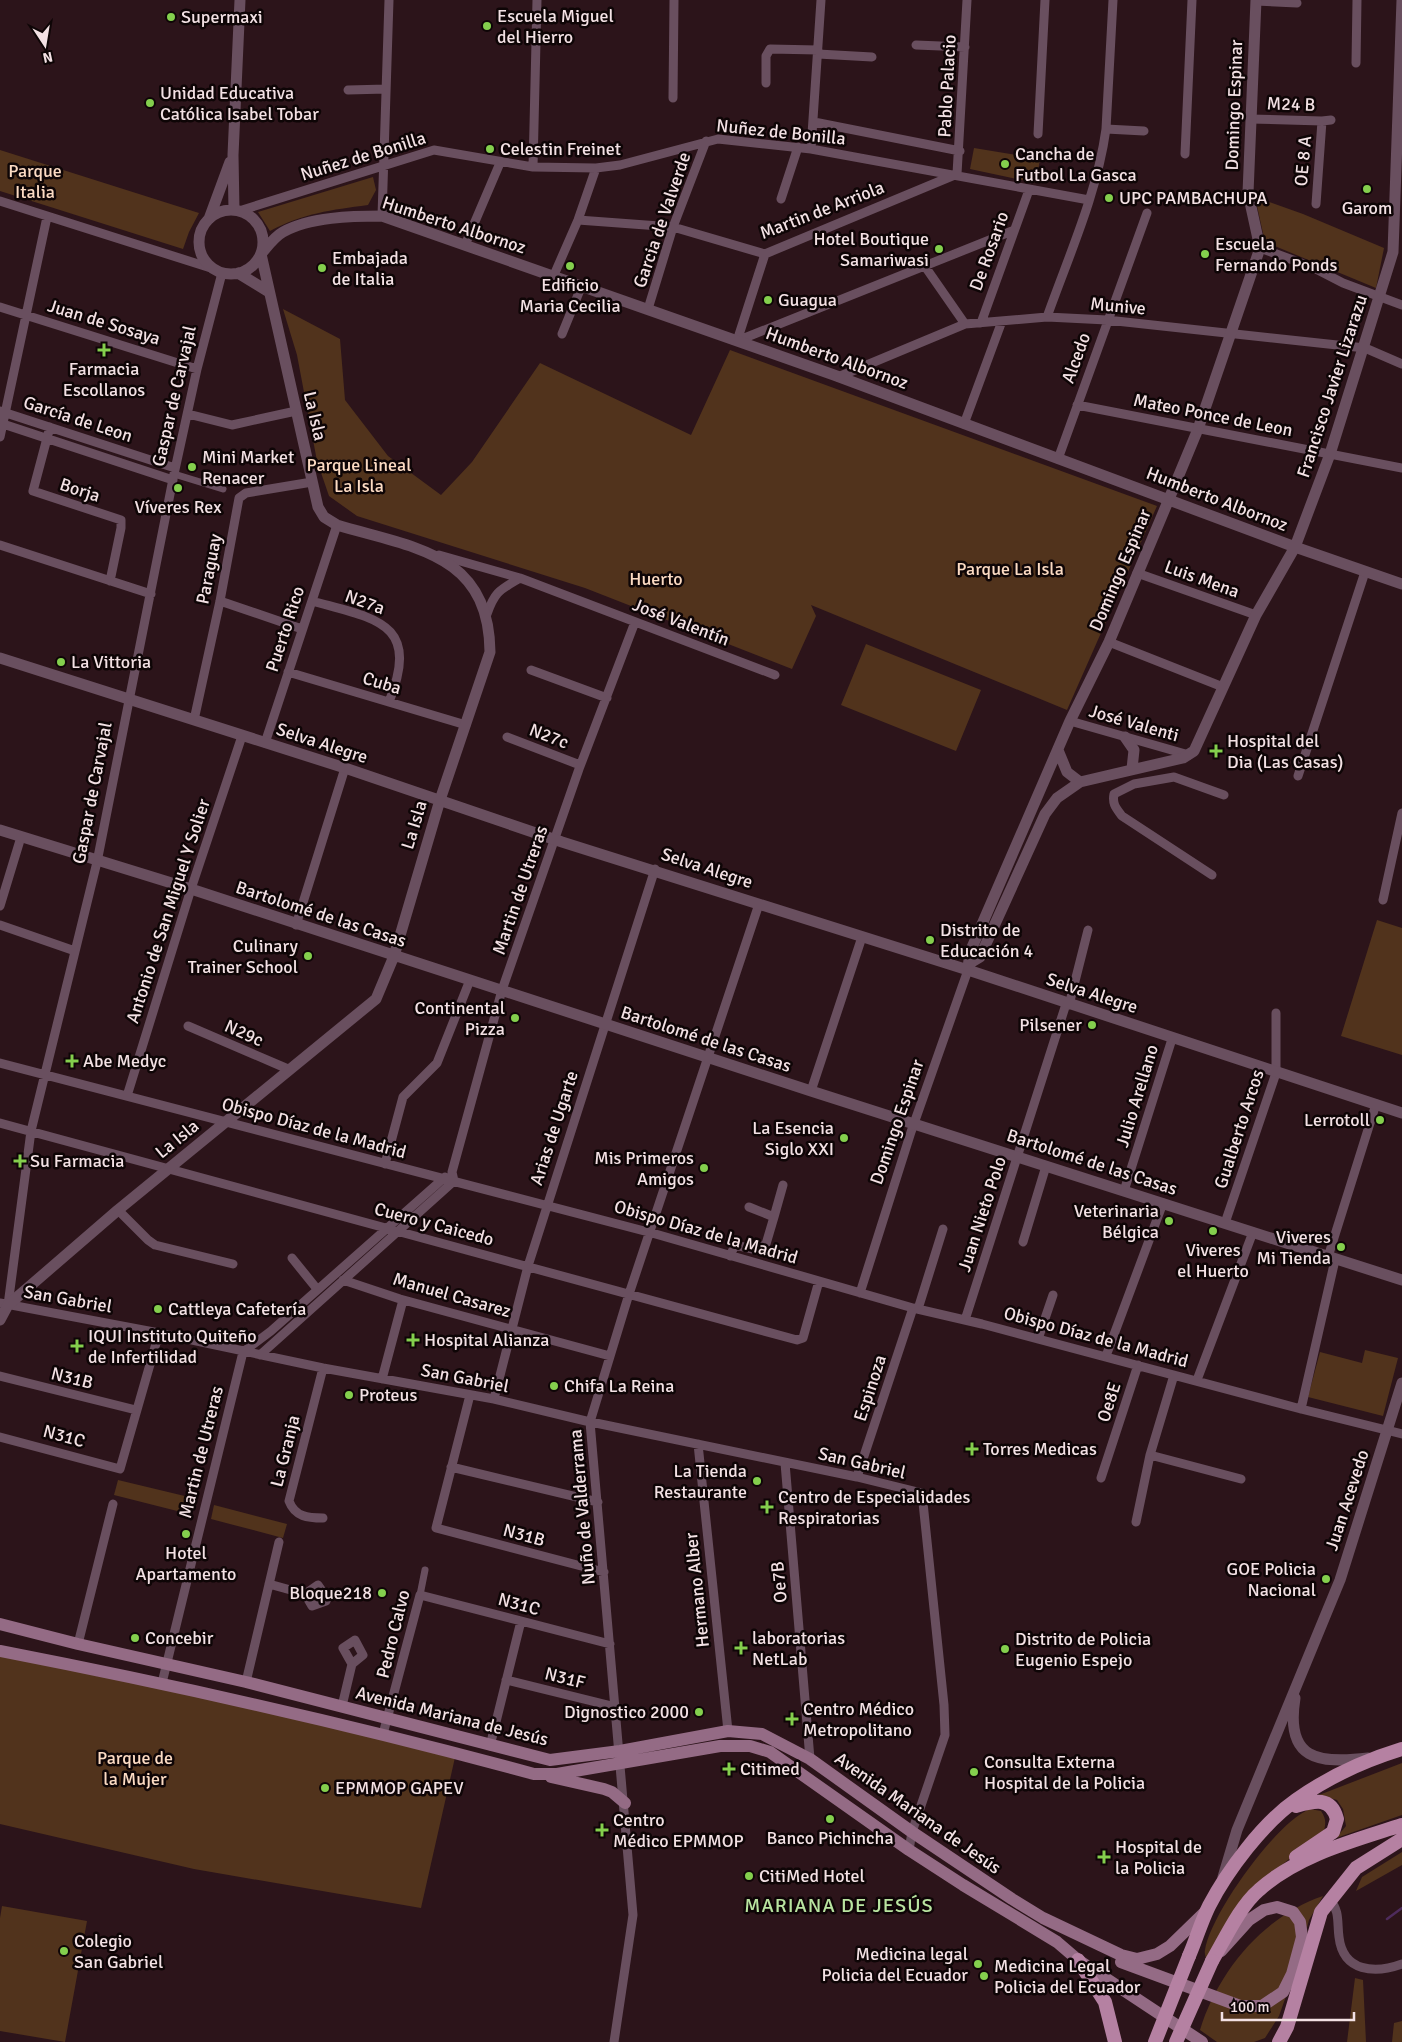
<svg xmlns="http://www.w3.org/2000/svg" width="1402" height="2042" viewBox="0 0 1402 2042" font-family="Signika,sans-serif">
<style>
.green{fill:#51331c}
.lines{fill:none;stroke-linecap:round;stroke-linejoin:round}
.stream{stroke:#4e2b5c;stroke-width:2.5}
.pedestrian{stroke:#694f5f;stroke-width:7}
.minor{stroke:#694f5f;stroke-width:9}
.tertiary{stroke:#694f5f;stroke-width:11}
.secondary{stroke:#946b85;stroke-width:12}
.primary{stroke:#b581a2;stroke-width:14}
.primary-bridge{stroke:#b581a2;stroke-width:14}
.poi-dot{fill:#84cf4d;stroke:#0e0506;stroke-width:2}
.labels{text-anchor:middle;stroke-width:5;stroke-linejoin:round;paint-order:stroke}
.poi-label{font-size:18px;fill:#f3e1e4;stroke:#0e0506;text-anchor:start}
.street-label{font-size:18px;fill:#f3e1e4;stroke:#0e0506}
.park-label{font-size:18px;fill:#fcdbc3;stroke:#0e0506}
.quarter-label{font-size:20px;letter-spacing:1px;fill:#b9e4a0;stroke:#0e0506}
</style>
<rect width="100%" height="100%" fill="#2c141a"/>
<path class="green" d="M974,148L1040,159L1036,183L970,169Z
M0,150L199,213L189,232L183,249L0,191Z
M373,177L376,190L368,205C331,210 304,213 270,231L258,212Z
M1255,197L1303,214L1384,248L1376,288L1265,242Z
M283,309L340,339L345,400L388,456L441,495L472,462L540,363L691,435L730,350L1157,506L1067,710L811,605L816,616L792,669L585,588L357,516L329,496L317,461L297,355Z
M866,644L981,690L956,751L841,705Z
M1377,920L1402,928V1055L1341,1036Z
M1365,1350L1398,1358L1383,1416L1308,1397L1320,1352L1362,1363Z
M118,1480L193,1498L189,1514L114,1495Z
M214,1505L287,1524L283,1538L211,1519Z
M0,1651L456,1753L421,1908L194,1869L0,1824Z
M1402,1763V1815L1336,1838L1346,1826L1343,1809L1337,1800L1319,1795Z
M1310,1809L1321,1811C1326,1819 1326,1822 1324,1831L1263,1880L1207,1961C1206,1958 1204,1953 1205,1950C1210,1915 1276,1822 1310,1809Z
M1402,1852V1865L1356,1891L1362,1877Z
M1323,1896L1309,1920L1297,1965L1279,2016L1265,2038L1254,2042H1217L1200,2030C1218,1971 1264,1916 1323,1896Z
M2,1906L87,1921L65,2042L0,2031V1918Z
M1355,1978L1363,1980L1366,2042H1347Z
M1402,2021V2042H1392L1394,2023Z"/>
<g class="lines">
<path class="stream" d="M1387,1919L1402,1908"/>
<path class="pedestrian" d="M174,474L223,489
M420,1595L425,1570"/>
<path class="minor" d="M1256,1L1297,3
M916,45L965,47
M818,54L872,57
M1356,63L1357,0
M766,83V56L770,49L818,50
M348,90L386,89
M673,98L674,0
M1250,119L1322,121L1331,120
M814,122L960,151
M1106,129L1144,131
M1038,134L1045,0
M811,149L821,0
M1185,154L1192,0
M533,167L537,0
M957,174L967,0
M781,199L798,147
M0,201L214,269
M1316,204L1322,121
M239,211L434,150L533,167L596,168L620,165L718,139L811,149L1089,200
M382,216L389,0
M578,220L673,227L765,254L957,174
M465,245L500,163
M1260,248L1312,267L1343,283L1402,305
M924,265L965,324
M554,275L578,220L596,168
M0,307L197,369
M648,309L673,227L706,141
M1047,317C1069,255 1097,194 1106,129L1113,0
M981,323L1029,190
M562,334L582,285
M737,341L1012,231
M737,341L765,254
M838,377L965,324L1047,317L1107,320L1365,348L1402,364
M1077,405L1402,468
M0,411L175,468
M188,414L232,425L296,411
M0,423L173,480
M964,424L1002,321
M50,427L33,491L121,520V528L110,581
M0,437L47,217
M1058,459L1147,213
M0,545L151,594
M439,555L520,578L775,675
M1137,573L1256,615
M220,601L302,629
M312,601C376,619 421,622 389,702
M487,614C495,591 500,590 520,578
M1109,642L1223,687
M531,670L607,698
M288,672L466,725
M194,720L220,601L239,498L246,493L312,482
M1070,721L1189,755
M507,737L580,765
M265,743L337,525
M1298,776L1365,572
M1212,875L1122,816C1116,808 1112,804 1114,794L1134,784L1174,777L1224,795
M1383,900L1402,813
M0,906L21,837
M0,925L75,951
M296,925L345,768
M1069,1005L1088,930
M188,1026L288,1069
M0,1063L652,1233L913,1308L982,1324L1301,1409L1402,1434
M811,1091L862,937
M127,1096L191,889L242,736
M0,1123L797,1340L803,1338L819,1281
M385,1164L403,1097L437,1063L470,980
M1124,1191L1172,1039
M118,1210L148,1240L155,1245L233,1264
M774,1217L783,1185
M1225,1223L1276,1073V1013
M1023,1242L1046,1166
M730,1256L735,1245L757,1250L766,1244L774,1217L749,1207
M1328,1257L1376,1104
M292,1258L317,1289
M343,1280L400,1299L610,1356
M860,1293L911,1132L968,970
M0,1303L159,1333L323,1368L494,1399L586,1421L857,1477L922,1493L944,1705L945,1735L912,1832L909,1850
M8,1305L31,1131L97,862L174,474L197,369L222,273
M918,1309L943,1229
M965,1320L1066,1004
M1038,1339L1053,1295
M260,1355L454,1181L452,1172L502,990L579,769L635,622
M1106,1356L1163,1203
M323,1368L289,1501C295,1517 308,1518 323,1518
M0,1376L136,1410
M382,1379L403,1300
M1197,1380L1253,1232
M470,1395L436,1528L604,1572
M494,1399L528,1266L655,869
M1301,1409L1335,1260
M0,1437L120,1469L159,1333
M698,1444L728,1731
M1150,1455L1241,1479
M785,1463L810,1759
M451,1467L598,1502
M857,1477L913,1308
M1101,1478L1138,1365
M1136,1522L1150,1455L1174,1375
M269,1584L305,1594L312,1606L326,1601L327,1598L318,1585L305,1594
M78,1644L113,1504
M506,1680L616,1707
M246,1682L279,1542
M162,1683L243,1352L271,1331L445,1177
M342,1706L352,1664L363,1655L355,1640L343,1648L352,1664
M383,1734L420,1595L610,1644
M490,1746L521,1621
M1330,1900C1340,1911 1337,1923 1339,1937C1343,1972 1375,1974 1402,1964
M614,2042L633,1915L590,1422L629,1294L759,904"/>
<path class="tertiary" d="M234,210L233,155L240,0
M199 242a32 32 0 1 1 64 0a32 32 0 1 1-64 0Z
M209,219L230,162
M238,273L269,292
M0,658L345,768L562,842L968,970L1402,1113
M1125,737L1134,750L1132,769
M1058,750L1067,772L1080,782
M0,830L191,889L811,1091L1402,1280
M970,963L980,957L1045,814L1057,798L1080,782L1183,758L1194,751L1256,615L1295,547L1330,454L1393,252L1402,0
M968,968L970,952L1070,721L1109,642L1169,499L1198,429L1260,248L1248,193L1256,0
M0,1320L8,1305L118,1210L376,999L394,956L440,800L490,652C489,553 414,548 337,525L324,517L318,507L261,254C268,246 274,237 283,232C309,217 353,216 382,216L834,375L1295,547L1402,584
M1295,1698C1285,1760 1318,1764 1368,1758
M1223,1877L1237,1830L1340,1580L1402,1383"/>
<path class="secondary" d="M0,1624L78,1644L246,1682L550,1760L620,1751L728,1731L762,1734L810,1759L912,1832L1012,1899L1043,1918L1121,1955L1137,1959L1157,1954L1170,1946L1205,1912
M0,1651C180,1686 358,1726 534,1774H557L720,1746H750L770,1752L909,1850L963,1885L1057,1942L1078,1960L1202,2042
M551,1777L604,1789L612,1792L625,1803
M1121,1962L1240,2006H1262L1283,1992L1292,1974L1302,1937L1300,1922L1293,1912L1277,1907L1264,1910L1249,1920L1221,1951"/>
<path class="primary" d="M1296,1806C1314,1801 1331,1796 1337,1819L1333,1832L1296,1857
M1189,1956C1196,1940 1201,1922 1209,1906C1227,1871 1263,1823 1296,1800C1327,1778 1366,1760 1402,1749
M1078,1960L1105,2002L1115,2042
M1212,1961C1225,1939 1240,1906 1259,1890C1298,1855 1353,1841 1402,1825
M1279,2042L1287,2027L1321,1912L1356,1868L1402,1839"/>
<path class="primary-bridge" d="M1155,2042L1189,1956
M1176,2042L1212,1961"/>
</g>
<g class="poi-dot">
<circle cx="171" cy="17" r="5"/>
<circle cx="487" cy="26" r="5"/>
<circle cx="150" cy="103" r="5"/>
<circle cx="490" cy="149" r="5"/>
<circle cx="1005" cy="164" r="5"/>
<circle cx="1367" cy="189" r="5"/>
<circle cx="1109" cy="198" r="5"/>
<circle cx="939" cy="249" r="5"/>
<circle cx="1205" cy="254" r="5"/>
<circle cx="570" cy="266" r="5"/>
<circle cx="322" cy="268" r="5"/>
<circle cx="768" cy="300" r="5"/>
<path d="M101.5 342.5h5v5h5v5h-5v5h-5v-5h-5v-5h5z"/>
<circle cx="192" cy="467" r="5"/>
<circle cx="178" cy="488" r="5"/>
<circle cx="61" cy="662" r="5"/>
<path d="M1213.5 743.5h5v5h5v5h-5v5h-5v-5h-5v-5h5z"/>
<circle cx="930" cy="940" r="5"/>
<circle cx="308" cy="956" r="5"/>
<circle cx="515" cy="1018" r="5"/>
<circle cx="1092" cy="1025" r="5"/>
<path d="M69.5 1053.5h5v5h5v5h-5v5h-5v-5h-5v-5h5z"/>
<circle cx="1380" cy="1120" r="5"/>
<circle cx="844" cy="1138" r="5"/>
<path d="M17.5 1153.5h5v5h5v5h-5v5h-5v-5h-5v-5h5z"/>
<circle cx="704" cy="1168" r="5"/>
<circle cx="1169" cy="1221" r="5"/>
<circle cx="1213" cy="1231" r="5"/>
<circle cx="1341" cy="1247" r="5"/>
<circle cx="158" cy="1309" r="5"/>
<path d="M410.5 1332.5h5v5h5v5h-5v5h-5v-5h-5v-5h5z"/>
<path d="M74.5 1338.5h5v5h5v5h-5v5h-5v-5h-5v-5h5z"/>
<circle cx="554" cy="1386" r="5"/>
<circle cx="349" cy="1395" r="5"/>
<path d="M969.5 1441.5h5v5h5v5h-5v5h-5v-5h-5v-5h5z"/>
<circle cx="757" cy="1481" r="5"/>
<path d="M764.5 1499.5h5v5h5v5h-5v5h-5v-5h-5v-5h5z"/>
<circle cx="186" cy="1534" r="5"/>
<circle cx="1326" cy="1579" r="5"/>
<circle cx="382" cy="1593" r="5"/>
<circle cx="135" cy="1638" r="5"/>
<path d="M738.5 1640.5h5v5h5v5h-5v5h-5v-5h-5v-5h5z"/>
<circle cx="1005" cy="1649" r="5"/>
<circle cx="699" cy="1712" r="5"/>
<path d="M789.5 1711.5h5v5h5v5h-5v5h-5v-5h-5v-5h5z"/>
<path d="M726.5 1761.5h5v5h5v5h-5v5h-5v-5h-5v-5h5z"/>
<circle cx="974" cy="1772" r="5"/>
<circle cx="325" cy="1788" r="5"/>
<circle cx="830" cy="1819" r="5"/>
<path d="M599.5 1822.5h5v5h5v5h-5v5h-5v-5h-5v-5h5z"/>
<path d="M1101.5 1849.5h5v5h5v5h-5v5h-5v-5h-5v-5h5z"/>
<circle cx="749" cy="1876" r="5"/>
<circle cx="64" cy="1951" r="5"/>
<circle cx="978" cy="1964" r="5"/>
<circle cx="984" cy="1976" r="5"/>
</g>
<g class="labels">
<g class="poi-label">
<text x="497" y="22">Escuela Miguel<tspan x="497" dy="21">del Hierro</tspan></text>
<text x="181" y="23">Supermaxi</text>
<text x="160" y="99">Unidad Educativa<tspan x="160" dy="21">Católica Isabel Tobar</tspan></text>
<text x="500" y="155">Celestin Freinet</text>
<text x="1015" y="160">Cancha de<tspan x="1015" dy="21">Futbol La Gasca</tspan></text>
<text x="1119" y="204">UPC PAMBACHUPA</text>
<text x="1367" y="214" text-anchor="middle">Garom</text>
<text x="929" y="245" text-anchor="end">Hotel Boutique<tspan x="929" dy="21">Samariwasi</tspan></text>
<text x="1215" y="250">Escuela<tspan x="1215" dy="21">Fernando Ponds</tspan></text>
<text x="332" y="264">Embajada<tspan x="332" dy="21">de Italia</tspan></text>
<text x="570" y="291" text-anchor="middle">Edificio<tspan x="570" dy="21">Maria Cecilia</tspan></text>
<text x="778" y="306">Guagua</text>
<text x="104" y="375" text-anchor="middle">Farmacia<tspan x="104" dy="21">Escollanos</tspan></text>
<text x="202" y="463">Mini Market<tspan x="202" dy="21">Renacer</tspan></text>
<text x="178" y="513" text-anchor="middle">Víveres Rex</text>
<text x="71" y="668">La Vittoria</text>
<text x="1227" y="747">Hospital del<tspan x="1227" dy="21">Dia (Las Casas)</tspan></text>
<text x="940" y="936">Distrito de<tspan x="940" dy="21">Educación 4</tspan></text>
<text x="298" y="952" text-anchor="end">Culinary<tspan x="298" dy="21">Trainer School</tspan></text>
<text x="505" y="1014" text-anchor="end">Continental<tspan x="505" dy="21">Pizza</tspan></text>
<text x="1082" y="1031" text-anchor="end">Pilsener</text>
<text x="83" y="1067">Abe Medyc</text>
<text x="1370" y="1126" text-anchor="end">Lerrotoll</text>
<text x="834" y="1134" text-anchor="end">La Esencia<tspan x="834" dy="21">Siglo XXI</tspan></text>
<text x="694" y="1164" text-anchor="end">Mis Primeros<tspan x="694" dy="21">Amigos</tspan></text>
<text x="30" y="1167">Su Farmacia</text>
<text x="1159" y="1217" text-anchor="end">Veterinaria<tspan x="1159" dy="21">Bélgica</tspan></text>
<text x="1331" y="1243" text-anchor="end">Viveres<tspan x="1331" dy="21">Mi Tienda</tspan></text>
<text x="1213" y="1256" text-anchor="middle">Viveres<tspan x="1213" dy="21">el Huerto</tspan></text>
<text x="168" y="1315">Cattleya Cafetería</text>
<text x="88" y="1342">IQUI Instituto Quiteño<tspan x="88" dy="21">de Infertilidad</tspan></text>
<text x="424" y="1346">Hospital Alianza</text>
<text x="564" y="1392">Chifa La Reina</text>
<text x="359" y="1401">Proteus</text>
<text x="983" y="1455">Torres Medicas</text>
<text x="747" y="1477" text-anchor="end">La Tienda<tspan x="747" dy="21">Restaurante</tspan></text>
<text x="778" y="1503">Centro de Especialidades<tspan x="778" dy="21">Respiratorias</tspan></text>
<text x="186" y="1559" text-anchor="middle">Hotel<tspan x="186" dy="21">Apartamento</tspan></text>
<text x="1316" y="1575" text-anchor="end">GOE Policia<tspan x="1316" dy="21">Nacional</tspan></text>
<text x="372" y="1599" text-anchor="end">Bloque218</text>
<text x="145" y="1644">Concebir</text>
<text x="752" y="1644">laboratorias<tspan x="752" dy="21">NetLab</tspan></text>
<text x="1015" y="1645">Distrito de Policia<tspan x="1015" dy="21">Eugenio Espejo</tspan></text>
<text x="803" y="1715">Centro Médico<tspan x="803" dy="21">Metropolitano</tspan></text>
<text x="689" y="1718" text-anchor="end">Dignostico 2000</text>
<text x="984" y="1768">Consulta Externa<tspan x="984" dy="21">Hospital de la Policia</tspan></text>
<text x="740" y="1775">Citimed</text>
<text x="335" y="1794">EPMMOP GAPEV</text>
<text x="613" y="1826">Centro<tspan x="613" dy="21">Médico EPMMOP</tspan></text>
<text x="830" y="1844" text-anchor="middle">Banco Pichincha</text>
<text x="1115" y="1853">Hospital de<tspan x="1115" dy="21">la Policia</tspan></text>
<text x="759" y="1882">CitiMed Hotel</text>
<text x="74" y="1947">Colegio<tspan x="74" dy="21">San Gabriel</tspan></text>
<text x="968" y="1960" text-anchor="end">Medicina legal<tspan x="968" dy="21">Policia del Ecuador</tspan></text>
<text x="994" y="1972">Medicina Legal<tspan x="994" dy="21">Policia del Ecuador</tspan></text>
</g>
<g class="street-label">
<text transform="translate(947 86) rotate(-87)" y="6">Pablo Palacio</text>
<text transform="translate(1291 104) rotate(2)" y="6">M24 B</text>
<text transform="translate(1234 105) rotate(-88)" y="6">Domingo Espinar</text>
<text transform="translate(781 132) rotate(6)" y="6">Nuñez de Bonilla</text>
<text transform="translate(363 156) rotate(-17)" y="6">Nuñez de Bonilla</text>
<text transform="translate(1303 161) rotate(-85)" y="6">OE 8 A</text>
<text transform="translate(822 210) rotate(-21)" y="6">Martin de Arriola</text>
<text transform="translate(662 220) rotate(-71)" y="6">Garcia de Valverde</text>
<text transform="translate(454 225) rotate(18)" y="6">Humberto Albornoz</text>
<text transform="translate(989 251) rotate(-70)" y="6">De Rosario</text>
<text transform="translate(1118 306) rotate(5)" y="6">Munive</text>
<text transform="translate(104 322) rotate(17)" y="6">Juan de Sosaya</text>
<text transform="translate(837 358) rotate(20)" y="6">Humberto Albornoz</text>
<text transform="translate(1076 358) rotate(-70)" y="6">Alcedo</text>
<text transform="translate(1332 386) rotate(-72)" y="6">Francisco Javier Lizarazu</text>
<text transform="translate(174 396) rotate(-77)" y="6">Gaspar de Carvajal</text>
<text transform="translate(1213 415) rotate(11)" y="6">Mateo Ponce de Leon</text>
<text transform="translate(315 416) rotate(77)" y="6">La Isla</text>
<text transform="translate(78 419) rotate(18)" y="6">García de Leon</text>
<text transform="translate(80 490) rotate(18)" y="6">Borja</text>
<text transform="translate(1217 499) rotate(21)" y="6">Humberto Albornoz</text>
<text transform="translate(209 569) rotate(-79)" y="6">Paraguay</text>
<text transform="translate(1120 570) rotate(-67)" y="6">Domingo Espinar</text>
<text transform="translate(1202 579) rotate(20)" y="6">Luis Mena</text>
<text transform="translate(365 602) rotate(20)" y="6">N27a</text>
<text transform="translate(681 622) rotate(21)" y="6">José Valentín</text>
<text transform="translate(285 629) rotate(-72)" y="6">Puerto Rico</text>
<text transform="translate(382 683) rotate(17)" y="6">Cuba</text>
<text transform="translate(1134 723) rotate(16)" y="6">José Valenti</text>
<text transform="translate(549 736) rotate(21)" y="6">N27c</text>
<text transform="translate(322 743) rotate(18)" y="6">Selva Alegre</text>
<text transform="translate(92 793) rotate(-79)" y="6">Gaspar de Carvajal</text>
<text transform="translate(414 825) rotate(-73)" y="6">La Isla</text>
<text transform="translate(707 868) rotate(18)" y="6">Selva Alegre</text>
<text transform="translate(520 890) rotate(-71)" y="6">Martin de Utreras</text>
<text transform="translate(168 911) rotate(-72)" y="6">Antonio de San Miguel Y Solier</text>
<text transform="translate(321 914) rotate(18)" y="6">Bartolomé de las Casas</text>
<text transform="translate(1092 993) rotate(18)" y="6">Selva Alegre</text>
<text transform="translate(244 1033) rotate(24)" y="6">N29c</text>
<text transform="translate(706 1039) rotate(18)" y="6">Bartolomé de las Casas</text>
<text transform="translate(1137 1096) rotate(-73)" y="6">Julio Arellano</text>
<text transform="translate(897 1122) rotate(-71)" y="6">Domingo Espinar</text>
<text transform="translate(314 1128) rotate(15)" y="6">Obispo Díaz de la Madrid</text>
<text transform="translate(554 1128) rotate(-72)" y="6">Arias de Ugarte</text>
<text transform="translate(1239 1129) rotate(-72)" y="6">Gualberto Arcos</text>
<text transform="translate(177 1139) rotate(-39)" y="6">La Isla</text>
<text transform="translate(1092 1162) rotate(18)" y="6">Bartolomé de las Casas</text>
<text transform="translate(982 1214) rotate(-72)" y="6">Juan Nieto Polo</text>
<text transform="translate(434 1224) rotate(15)" y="6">Cuero y Caicedo</text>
<text transform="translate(706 1232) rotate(16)" y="6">Obispo Díaz de la Madrid</text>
<text transform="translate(452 1295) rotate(16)" y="6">Manuel Casarez</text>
<text transform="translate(68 1299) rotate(10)" y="6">San Gabriel</text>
<text transform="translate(1096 1337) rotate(15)" y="6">Obispo Díaz de la Madrid</text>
<text transform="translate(72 1378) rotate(14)" y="6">N31B</text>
<text transform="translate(465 1378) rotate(11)" y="6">San Gabriel</text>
<text transform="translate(870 1388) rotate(-72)" y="6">Espinoza</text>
<text transform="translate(1109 1402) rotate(-72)" y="6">Oe8E</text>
<text transform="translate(64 1436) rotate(15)" y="6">N31C</text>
<text transform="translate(285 1451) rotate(-76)" y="6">La Granja</text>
<text transform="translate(201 1452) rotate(-76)" y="6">Martin de Utreras</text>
<text transform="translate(862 1463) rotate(13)" y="6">San Gabriel</text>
<text transform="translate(1347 1500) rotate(-72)" y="6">Juan Acevedo</text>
<text transform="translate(582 1507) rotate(-95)" y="6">Nuño de Valderrama</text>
<text transform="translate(524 1535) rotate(15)" y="6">N31B</text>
<text transform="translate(779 1582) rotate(-95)" y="6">Oe7B</text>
<text transform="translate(697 1590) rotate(-96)" y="6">Hermano Alber</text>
<text transform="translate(519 1604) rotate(15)" y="6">N31C</text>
<text transform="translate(393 1634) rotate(-76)" y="6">Pedro Calvo</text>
<text transform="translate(565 1678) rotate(14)" y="6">N31F</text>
<text transform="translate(452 1716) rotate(14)" y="6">Avenida Mariana de Jesús</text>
<text transform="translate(918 1813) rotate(35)" y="6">Avenida Mariana de Jesús</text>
</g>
<g class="park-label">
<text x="35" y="177">Parque<tspan x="35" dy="21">Italia</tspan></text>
<text x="359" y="471">Parque Lineal<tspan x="359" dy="21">La Isla</tspan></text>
<text x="1010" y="575">Parque La Isla</text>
<text x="656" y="585">Huerto</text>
<text x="135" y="1764">Parque de<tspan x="135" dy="21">la Mujer</tspan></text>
</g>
<g class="quarter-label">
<text x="839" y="1912">MARIANA DE JESÚS</text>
</g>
</g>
<g transform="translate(45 45) rotate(168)" stroke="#0e0506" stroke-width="4" paint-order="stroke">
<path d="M0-4L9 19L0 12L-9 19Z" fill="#f3e1e4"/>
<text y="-8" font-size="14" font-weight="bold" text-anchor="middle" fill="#f3e1e4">N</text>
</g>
<path d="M1222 2012v8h132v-8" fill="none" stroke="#f3e1e4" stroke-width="2.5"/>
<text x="1230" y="2012" font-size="15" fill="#f3e1e4" stroke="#0e0506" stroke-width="4" paint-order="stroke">100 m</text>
</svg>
